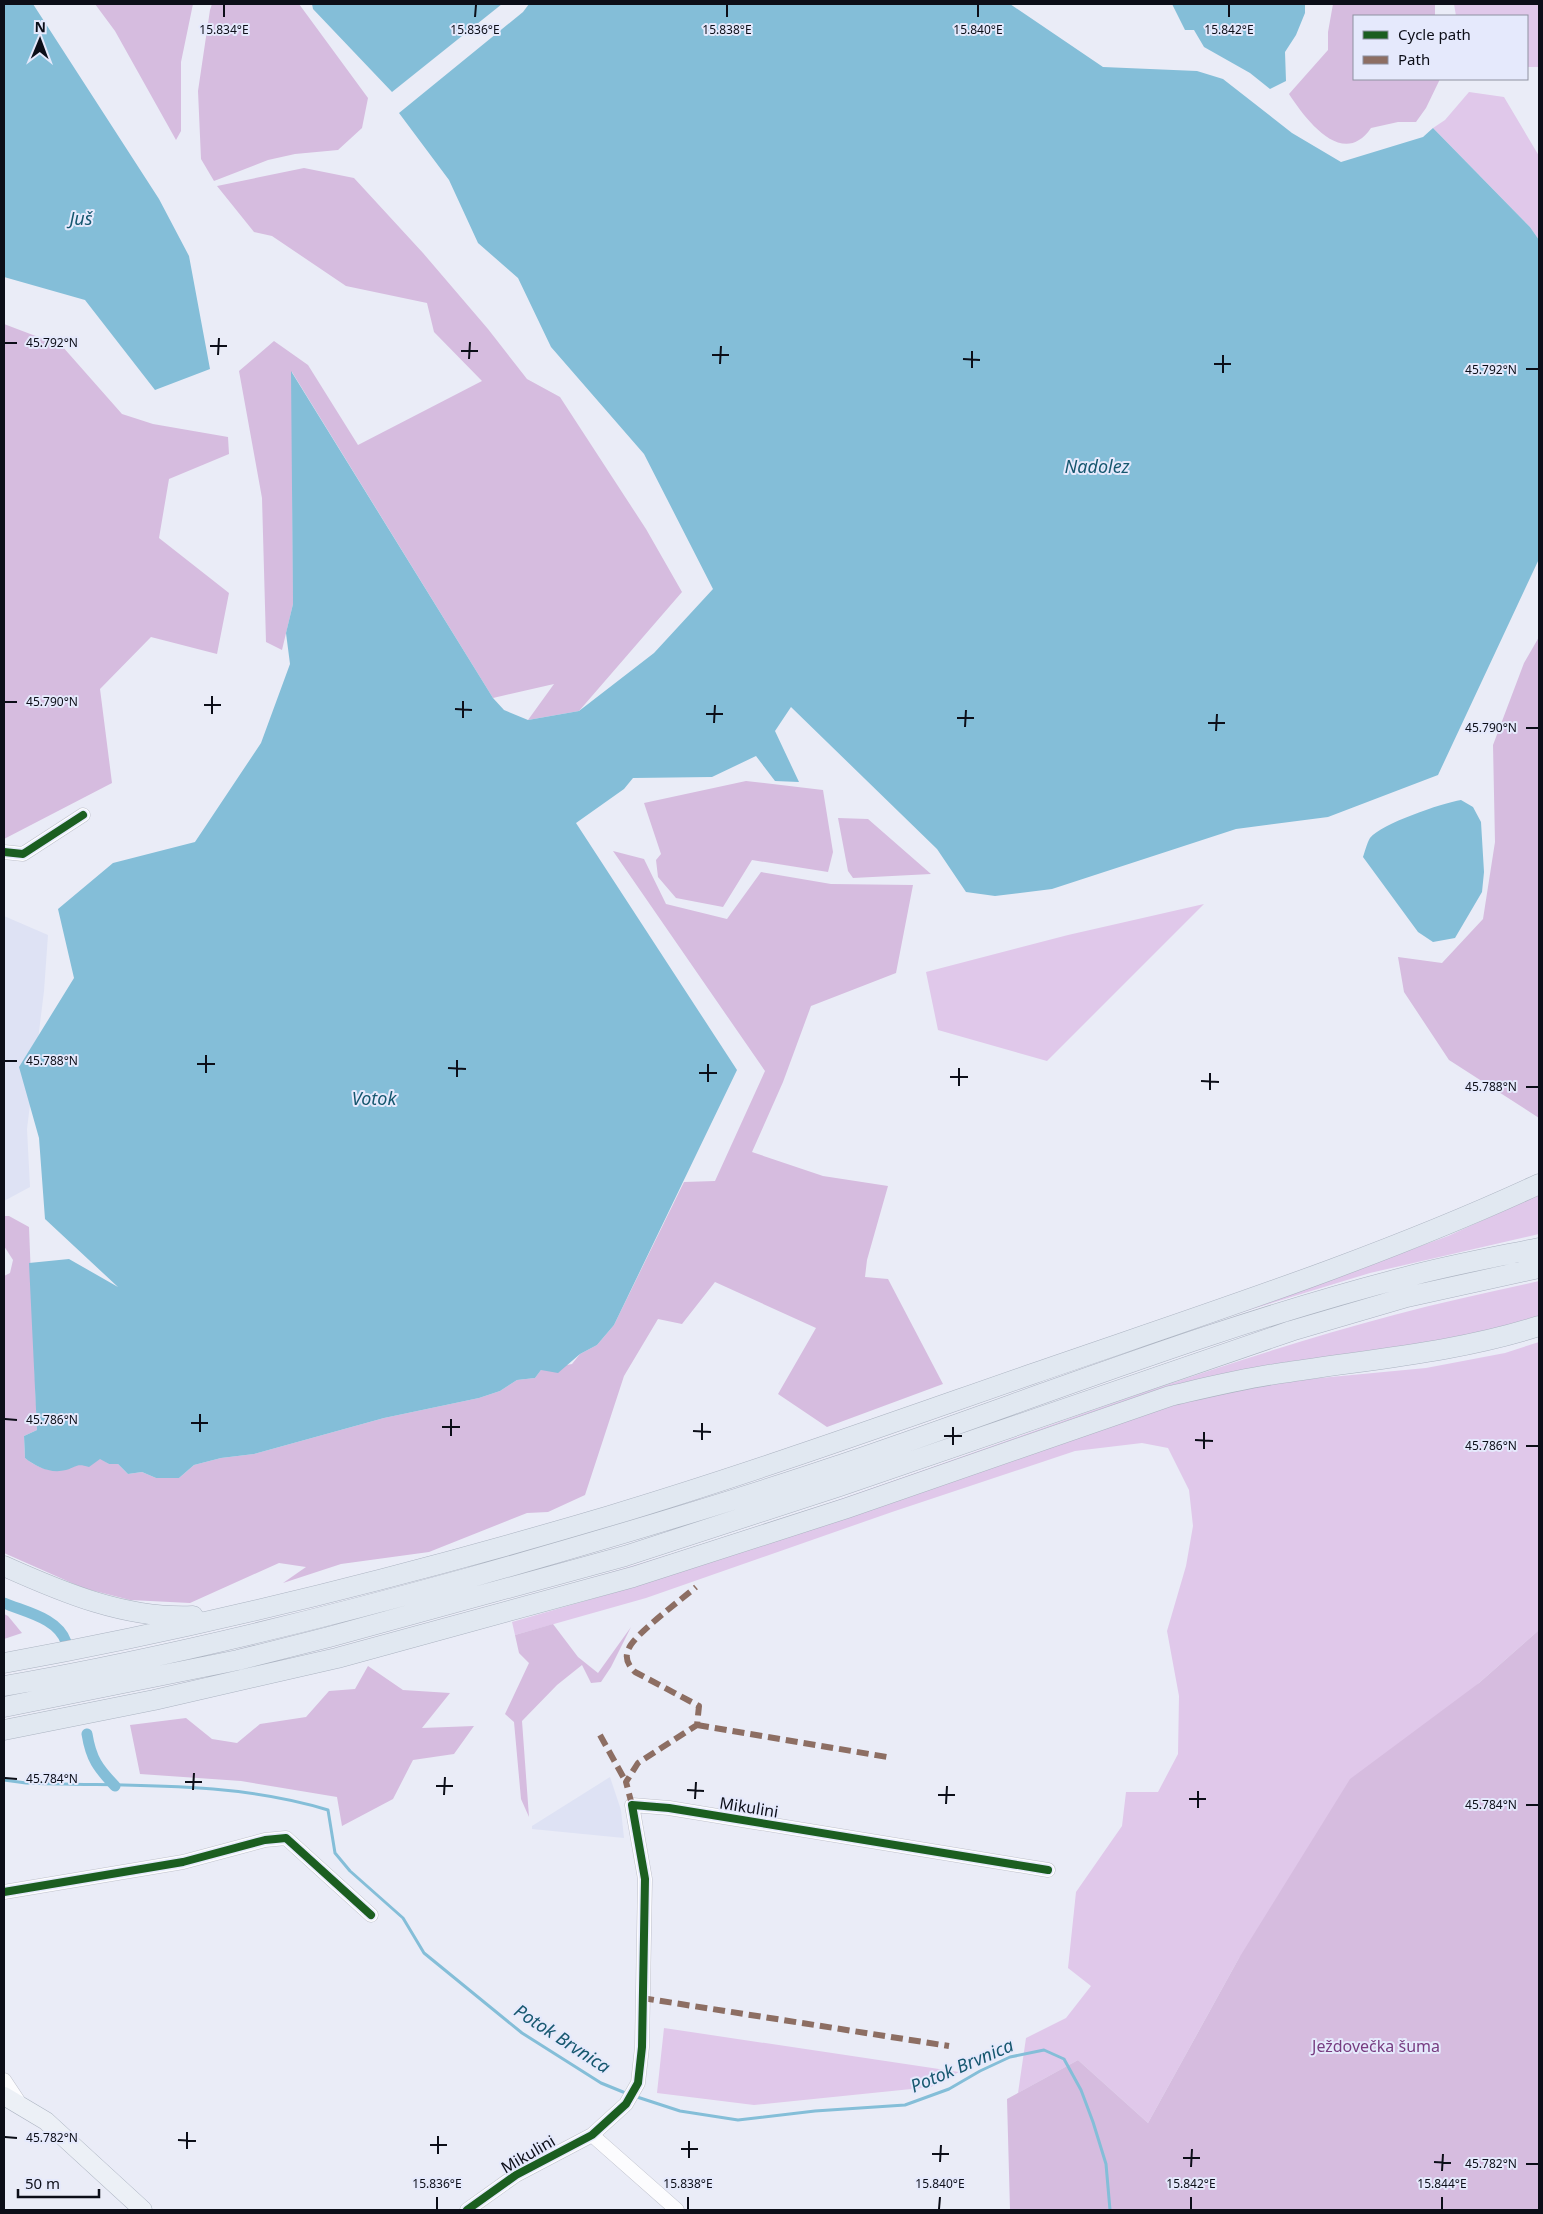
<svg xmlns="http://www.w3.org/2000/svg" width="1543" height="2214" viewBox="0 0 1543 2214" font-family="'Noto Sans',sans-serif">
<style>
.built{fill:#dee2f4}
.green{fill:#e0c8ea}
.forest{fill:#d6bcdf}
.water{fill:#84bed8}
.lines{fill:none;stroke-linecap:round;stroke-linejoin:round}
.stream{stroke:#84bed8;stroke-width:3}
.canal{stroke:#84bed8;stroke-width:11}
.minor-casing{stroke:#bfc1cc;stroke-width:15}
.major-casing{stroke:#abb3c1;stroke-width:19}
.highway-casing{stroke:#abb3c1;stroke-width:21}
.minor{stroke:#fcfcfe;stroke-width:14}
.major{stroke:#ecf0f6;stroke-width:18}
.highway{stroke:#e1e8f1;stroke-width:20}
.quiet{stroke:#8d6e63;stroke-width:6;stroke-dasharray:12 6;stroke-linecap:butt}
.cycleway-casing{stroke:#e5e9fc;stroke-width:11}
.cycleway{stroke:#1b5e20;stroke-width:8}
.ticks{fill:none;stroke:#0c0e18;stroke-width:2}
.labels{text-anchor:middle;stroke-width:4;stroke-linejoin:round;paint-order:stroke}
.street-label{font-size:16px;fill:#0c0e18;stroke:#e5e9fc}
.park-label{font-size:16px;fill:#773c80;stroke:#e5e9fc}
.water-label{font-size:18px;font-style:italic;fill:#16576f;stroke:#e5e9fc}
.ticks-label{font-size:12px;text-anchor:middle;fill:#0c0e18;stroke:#e5e9fc;stroke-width:4;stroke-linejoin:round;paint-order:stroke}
</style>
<rect width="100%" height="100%" fill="#eaecf7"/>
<path class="built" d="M4,916L48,935L44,991L27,1129L30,1187L4,1201Z
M610,1777L621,1810L624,1838L532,1829V1826Z"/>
<path class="green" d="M1454,4H1539V67H1527V16H1456Z
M1469,92L1504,97L1539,156V240L1530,227L1433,128L1445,120Z
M1204,904L1047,1061L938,1030L926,972L1068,935Z
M1539,1195V1234L1370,1273L1236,1314L1448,1236Z
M1539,1281V1317L1477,1335L1256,1370L633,1570L432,1627L355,1644C507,1602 659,1561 809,1510C1003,1445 1195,1368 1394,1315C1442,1302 1491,1292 1539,1281Z
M1539,1342V1630L1479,1683L1239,1958L1148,2123L1078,2060L1018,2093L1026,2038L1066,2018L1091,1986L1068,1968L1076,1892L1122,1826L1126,1792H1158L1178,1754L1179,1696L1167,1631L1186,1566L1193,1526L1189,1490L1168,1448L1142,1443L1075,1451L892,1512L646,1598L515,1635L512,1622L623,1590L1158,1409L1212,1394L1278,1382L1426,1368L1505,1353Z
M664,2028L959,2072L931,2087L754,2105L657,2093Z"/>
<path class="forest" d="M95,4H193L181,62V131L176,140L115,31Z
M212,4H299L368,98L362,128L338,150L295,154L268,160L214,181L201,159L198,91L210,10Z
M1333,4H1435V16H1354V79H1440L1426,108L1416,122H1398L1371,128C1343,169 1306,120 1289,94L1328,50V32Z
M304,168L354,178L423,253L488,329L527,379L560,397L646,529L682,592L579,711L528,720L554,684L493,698L292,372L293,604L282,650L266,642L262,498L239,371L274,341L308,365L358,445L482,381L434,332L427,303L346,286L272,236L254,232L217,186Z
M4,324L62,346L122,414L153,424L228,437L229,454L169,479L159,538L229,593L217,654L151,637L100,689L112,783L4,839Z
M1539,637V1118L1449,1060L1404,992L1398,957L1442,963L1483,919L1495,842L1493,745L1524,663Z
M746,781L823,790L833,852L828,872L752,860L723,907L676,898L658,877L656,860L661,854L644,803Z
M838,818L868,819L931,874L853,878L848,871Z
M613,851L644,859L666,904L727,919L761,872L831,884L913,885L896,973L811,1006L783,1082L752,1152L823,1176L888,1186L867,1260L865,1277L888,1279L943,1384L827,1427L778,1394L816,1328L715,1282L682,1324L658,1319L624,1376L585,1495L548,1512L527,1513L429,1552L341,1564L283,1583L306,1567L279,1563L190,1603L130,1600L83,1588L4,1553V1276L10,1273L13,1260L4,1246V1216H9L29,1227L37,1430L24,1436L25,1458C52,1480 70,1466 100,1458L109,1464H118L128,1474L142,1472L156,1478H179L194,1465L221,1458L254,1454L384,1418L479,1398L500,1391L517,1380L535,1378L541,1370L572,1364L580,1354L597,1345L614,1325L684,1182L715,1181L765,1071Z
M4,1614L8,1616L22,1633L4,1639Z
M553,1624L578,1657L598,1673L631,1627L611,1667L601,1682L591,1683L582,1665L557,1685L522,1721L529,1817L521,1799L514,1722L505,1714L529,1663L519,1653L515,1635Z
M1539,1630V2210H1010L1007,2099L1078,2060L1148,2123L1239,1958L1350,1779L1479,1683Z
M368,1666L403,1690L450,1693L422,1728L474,1726L454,1754L413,1760L393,1799L342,1826L337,1797L241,1781L140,1774L130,1725L186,1718L212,1739L237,1743L260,1724L306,1717L329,1691L355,1689Z"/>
<path class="water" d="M4,4H33L159,199L189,256L210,369L155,390L85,300L4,277Z
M312,4H502L392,92L313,9Z
M529,4H1010L1103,67L1197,71L1223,79L1292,133L1341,162L1423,137L1433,128L1530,227L1539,240V559L1438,775L1328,817L1236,829L1052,889L995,896L966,892L937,849L791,707L775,731L799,782L775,781L756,756L712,777L633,778L624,789L576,823L737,1070L614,1325L597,1345L580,1354L558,1373L541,1370L535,1378L517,1380L500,1391L479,1398L384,1418L254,1454L221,1458L194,1465L179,1478H156L142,1472L128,1474L118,1464H109L100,1459L89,1467C76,1463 77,1467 66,1470C51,1474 36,1467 25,1458L24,1436L37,1430L29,1263L69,1259L118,1287L45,1219L39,1138L19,1067L74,978L58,909L113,863L195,842L261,743L290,664L286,633L293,604L291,371L493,698L504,710L528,720L579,711L654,653L713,589L644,454L551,347L518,278L478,243L449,180L399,113L523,12Z
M1172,4H1305V13L1296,35L1285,52L1286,81L1270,89L1250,73L1204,47L1194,30H1185Z
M1461,800L1473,807L1481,822L1484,872L1482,892L1455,938L1433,942L1418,932L1363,857C1365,851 1367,843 1370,838C1381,824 1442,803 1461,800Z"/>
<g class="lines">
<path class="stream" d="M4,1780L26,1783C126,1787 231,1780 328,1810L335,1853L350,1871L403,1918L424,1953L522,2033L601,2083L628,2094
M634,2096L680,2111L738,2120L815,2111L905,2105L949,2089L980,2071L1010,2057L1044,2050L1064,2059L1081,2090L1093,2122L1106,2164L1110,2210"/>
<path class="canal" d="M4,1603C25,1612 58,1618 66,1642
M87,1734C91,1759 98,1768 115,1786"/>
<defs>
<path id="minor" d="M4,852L23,854L83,815
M4,1892L183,1862L265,1840L286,1838L371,1915
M4,2080L20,2104
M592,2135L677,2210
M467,2210L516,2175L592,2135L626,2104L638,2083L642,2047L645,1879L632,1805L669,1808L1048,1870"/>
<path id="major" d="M4,2096L46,2121L143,2210"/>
<path id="highway" d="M4,1566C64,1593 126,1619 193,1616
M4,1663C208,1626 410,1575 609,1516C752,1473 891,1423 1032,1374C1202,1315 1375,1260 1539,1184
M4,1686C160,1659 313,1621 465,1579C589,1544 712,1508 834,1467C1024,1403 1211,1327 1406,1277C1450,1265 1495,1257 1539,1248
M4,1707L238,1660L329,1637L625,1556L840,1486L1291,1331L1407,1297L1539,1268
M4,1730L154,1700L337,1658L633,1577L847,1508L1170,1396C1209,1387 1249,1377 1289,1372C1373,1359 1458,1352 1539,1326"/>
</defs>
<use href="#minor" class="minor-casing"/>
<use href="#major" class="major-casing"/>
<use href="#highway" class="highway-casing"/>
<use href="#minor" class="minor"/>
<use href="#major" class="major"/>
<use href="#highway" class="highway"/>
<path class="quiet" d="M697,1725L887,1757
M600,1735L626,1782
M632,1805L626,1782L638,1763L697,1725L699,1706L635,1672C628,1665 624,1658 629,1648C635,1634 682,1599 696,1587
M642,1998L949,2046"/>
<defs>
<path id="cycleway" d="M4,852L23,854L83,815
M4,1892L183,1862L265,1840L286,1838L371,1915
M467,2210L516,2175L592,2135L626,2104L638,2083L642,2047L645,1879L632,1805L669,1808L1048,1870"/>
</defs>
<use href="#cycleway" class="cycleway-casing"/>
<use href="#cycleway" class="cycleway"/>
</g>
<path class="ticks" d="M224,17V5M475,17L476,5M727,17V5M978,17V5M1229,17V5M5,343H17M210,346H227M461,351H478M218,355L219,338M712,355H729M469,359L470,342M963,359L980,360M720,364L721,346M1214,364H1231M972,368V351M1526,369H1538M1223,373V355M5,702H17M204,705H221M455,709L472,710M212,714V696M706,714H723M463,718V701M957,718H974M714,723L715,705M1208,723H1225M965,727L966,710M1526,728H1538M1216,731L1217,714M5,1061H17M197,1064H215M448,1068L466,1069M206,1073V1055M699,1073H717M457,1077V1060M950,1077H968M1201,1081L1219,1082M708,1082V1064M959,1086V1068M1526,1087H1538M1210,1090V1073M5,1419L17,1420M191,1423H208M442,1427H460M693,1431L711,1432M200,1432V1414M451,1436V1419M944,1436H962M702,1440V1423M1195,1440L1213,1441M953,1445V1427M1526,1446H1538M1204,1449V1432M5,1778L17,1779M185,1782H202M436,1786H453M193,1790L194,1773M687,1790L704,1791M444,1795L445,1777M938,1795H955M695,1799L696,1782M1189,1799H1206M946,1804L947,1786M1526,1805H1538M1198,1808V1791M5,2137L17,2138M178,2140L196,2141M430,2145H447M187,2149V2132M681,2149H698M438,2154V2136M932,2154H949M689,2158V2141M1183,2158H1200M940,2162L941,2145M1434,2162L1451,2163M1526,2164H1538M1191,2167L1192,2149M1442,2171L1443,2154M437,2209V2197M688,2209V2197M939,2209L940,2197M1191,2209V2197M1442,2209V2197"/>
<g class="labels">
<g class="street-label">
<text transform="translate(749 1807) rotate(9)" y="6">Mikulini</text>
<text transform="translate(528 2154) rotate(-30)" y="6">Mikulini</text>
</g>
<g class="park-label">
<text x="1376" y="2052">Ježdovečka šuma</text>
</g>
<g class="water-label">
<text x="81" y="225">Juš</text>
<text x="1097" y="473">Nadolez</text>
<text x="374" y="1105">Votok</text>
<text transform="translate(562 2039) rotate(33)" y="6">Potok Brvnica</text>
<text transform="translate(962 2066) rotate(-23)" y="6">Potok Brvnica</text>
</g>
</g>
<g class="ticks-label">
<text x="224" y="34">15.834°E</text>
<text x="475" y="34">15.836°E</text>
<text x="727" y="34">15.838°E</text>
<text x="978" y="34">15.840°E</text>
<text x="1229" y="34">15.842°E</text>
<text x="52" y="347">45.792°N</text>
<text x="1491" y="374">45.792°N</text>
<text x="52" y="706">45.790°N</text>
<text x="1491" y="732">45.790°N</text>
<text x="52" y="1065">45.788°N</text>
<text x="1491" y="1091">45.788°N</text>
<text x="52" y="1424">45.786°N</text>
<text x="1491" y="1450">45.786°N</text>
<text x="52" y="1783">45.784°N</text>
<text x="1491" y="1809">45.784°N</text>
<text x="52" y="2142">45.782°N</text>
<text x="1491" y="2168">45.782°N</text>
<text x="437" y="2188">15.836°E</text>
<text x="688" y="2188">15.838°E</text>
<text x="940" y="2188">15.840°E</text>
<text x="1191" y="2188">15.842°E</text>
<text x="1442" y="2188">15.844°E</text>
</g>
<rect width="1543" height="2214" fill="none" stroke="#0c0e18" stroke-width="10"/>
<rect x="1353" y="15" width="175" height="65" fill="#e5e9fc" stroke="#8e91a1"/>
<rect x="1363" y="31" width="25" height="8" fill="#1b5e20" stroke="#8e91a1"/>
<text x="1398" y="40" font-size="15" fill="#0c0e18">Cycle path</text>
<rect x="1363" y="56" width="25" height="8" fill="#8d6e63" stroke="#8e91a1"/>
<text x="1398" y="65" font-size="15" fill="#0c0e18">Path</text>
<g transform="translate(40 40) rotate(1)" stroke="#e5e9fc" stroke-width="4" paint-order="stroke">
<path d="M0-4L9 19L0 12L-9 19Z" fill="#0c0e18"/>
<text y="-8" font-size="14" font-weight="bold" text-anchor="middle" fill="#0c0e18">N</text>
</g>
<path d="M18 2189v8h81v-8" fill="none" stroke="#0c0e18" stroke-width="2.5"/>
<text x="25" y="2189" font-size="15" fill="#0c0e18" stroke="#e5e9fc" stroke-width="4" paint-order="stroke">50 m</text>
</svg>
